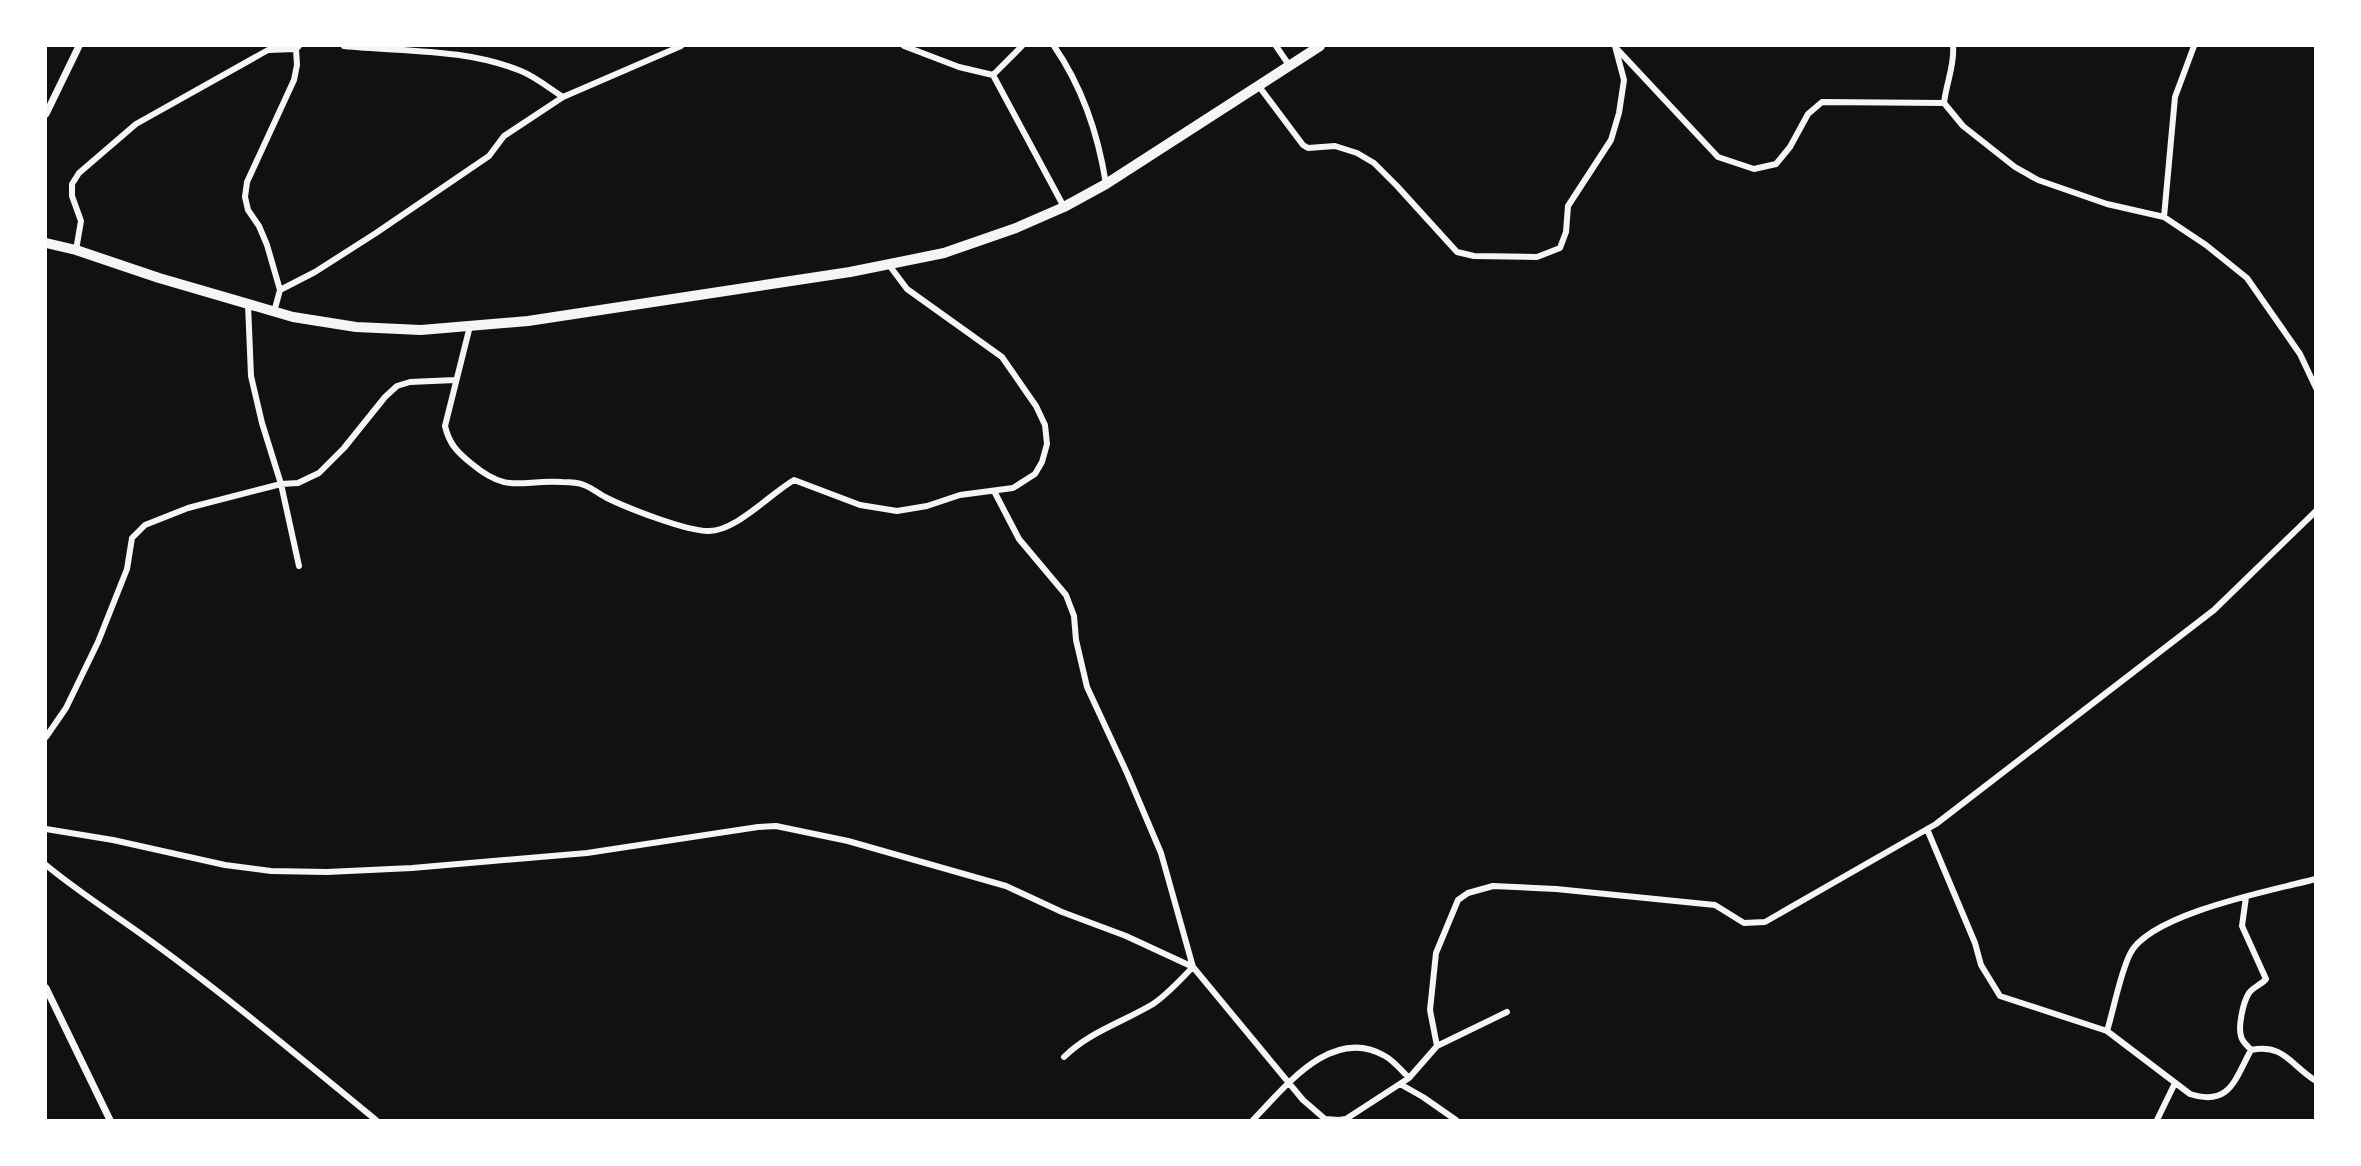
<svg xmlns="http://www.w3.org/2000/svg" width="2361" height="1166" viewBox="0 0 2361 1166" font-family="Arial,sans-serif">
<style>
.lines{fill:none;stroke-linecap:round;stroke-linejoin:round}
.minor{stroke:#f5f5f5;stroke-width:6}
.tertiary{stroke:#f5f5f5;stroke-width:7}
.primary{stroke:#f5f5f5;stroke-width:10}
</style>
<rect width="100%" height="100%" fill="#111"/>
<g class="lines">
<path class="minor" d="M344,46C403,52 464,48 521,71C536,77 550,89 563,97
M904,46L959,67L993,75
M1022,46L993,75L1064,207
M1054,46C1083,88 1098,133 1106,184
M1276,46L1289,65
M1953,46C1955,64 1946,84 1944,103L1963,126L2015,167L2038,180L2107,204L2164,217L2206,245L2247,278L2300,354L2316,388
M1618,50L1718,157L1754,169L1776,164L1790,147L1808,114L1822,102L1944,103
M1258,85L1303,145L1308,148L1335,146L1357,153L1374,163L1397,186L1457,252L1474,256L1537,257L1560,248L1566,232L1568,206L1611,140L1619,113L1624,80L1615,46
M2164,217L2175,97L2194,46
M76,250L81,221L72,196V184L79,173L136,124L268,50L296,49L299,46
M280,290L315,272L376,233L489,156L504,136L563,97L681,46
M248,304L251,376L262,423L281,484L299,566
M274,312L280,290L267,245L259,226L248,210L245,197L247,182L294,80L297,65L296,49
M470,326L445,426C449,444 458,453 472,464C509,495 522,479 562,482C569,482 577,482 584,485C592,488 599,494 607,498C627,508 686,531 708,531C735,532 770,494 794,480L860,505L897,511L927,506L960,495L1013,488L1035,474L1042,462L1047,444L1045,425L1036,406L1002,357L907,289L889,265
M994,491L1019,539L1066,595L1074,616L1076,640L1087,687L1127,773L1161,853L1193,967L1303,1100L1325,1119L1339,1120
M46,737L66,708L98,642L127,569L132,538L145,525L188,508L281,484L298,483L319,473L344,448L385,397L397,386L410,382L455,380
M46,829L113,840L225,865L271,871L327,872L412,868L587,853L758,827L776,826L848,841L1006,886L1062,912L1126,936L1193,967
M1927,829L1975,943L1981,965L2000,996L2107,1031L2190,1094C2230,1107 2235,1079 2251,1050C2284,1043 2291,1066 2316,1081
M46,865C76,890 109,911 141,934C222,992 299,1057 376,1120
M2246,897L2242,926L2266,979C2261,985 2253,987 2249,993C2243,1002 2238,1027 2241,1036C2242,1042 2247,1045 2251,1050
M2107,1031C2114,1008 2120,974 2130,954C2149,914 2273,890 2316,879
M1437,1046L1430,1010L1436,953L1458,900L1468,893L1493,886L1556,889L1715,905L1744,923L1765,922L1936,824L2214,610L2316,511
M1064,1057C1089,1032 1123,1022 1153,1004C1168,994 1180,980 1193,967
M1400,1084L1423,1097L1456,1120
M1253,1120C1285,1087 1332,1025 1385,1056C1394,1061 1402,1071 1409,1078
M1339,1120L1346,1119L1409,1078L1437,1046L1507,1012
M2157,1120L2175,1083"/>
<path class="tertiary" d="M46,114L79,46
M46,988L110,1120"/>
<path class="primary" d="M46,243L76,250L159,278L293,317L356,327L421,330L528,321L850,272L944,253L1016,228L1064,207L1106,184L1320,46"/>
</g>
<rect width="2361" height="1166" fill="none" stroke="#ffffff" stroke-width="94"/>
</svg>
